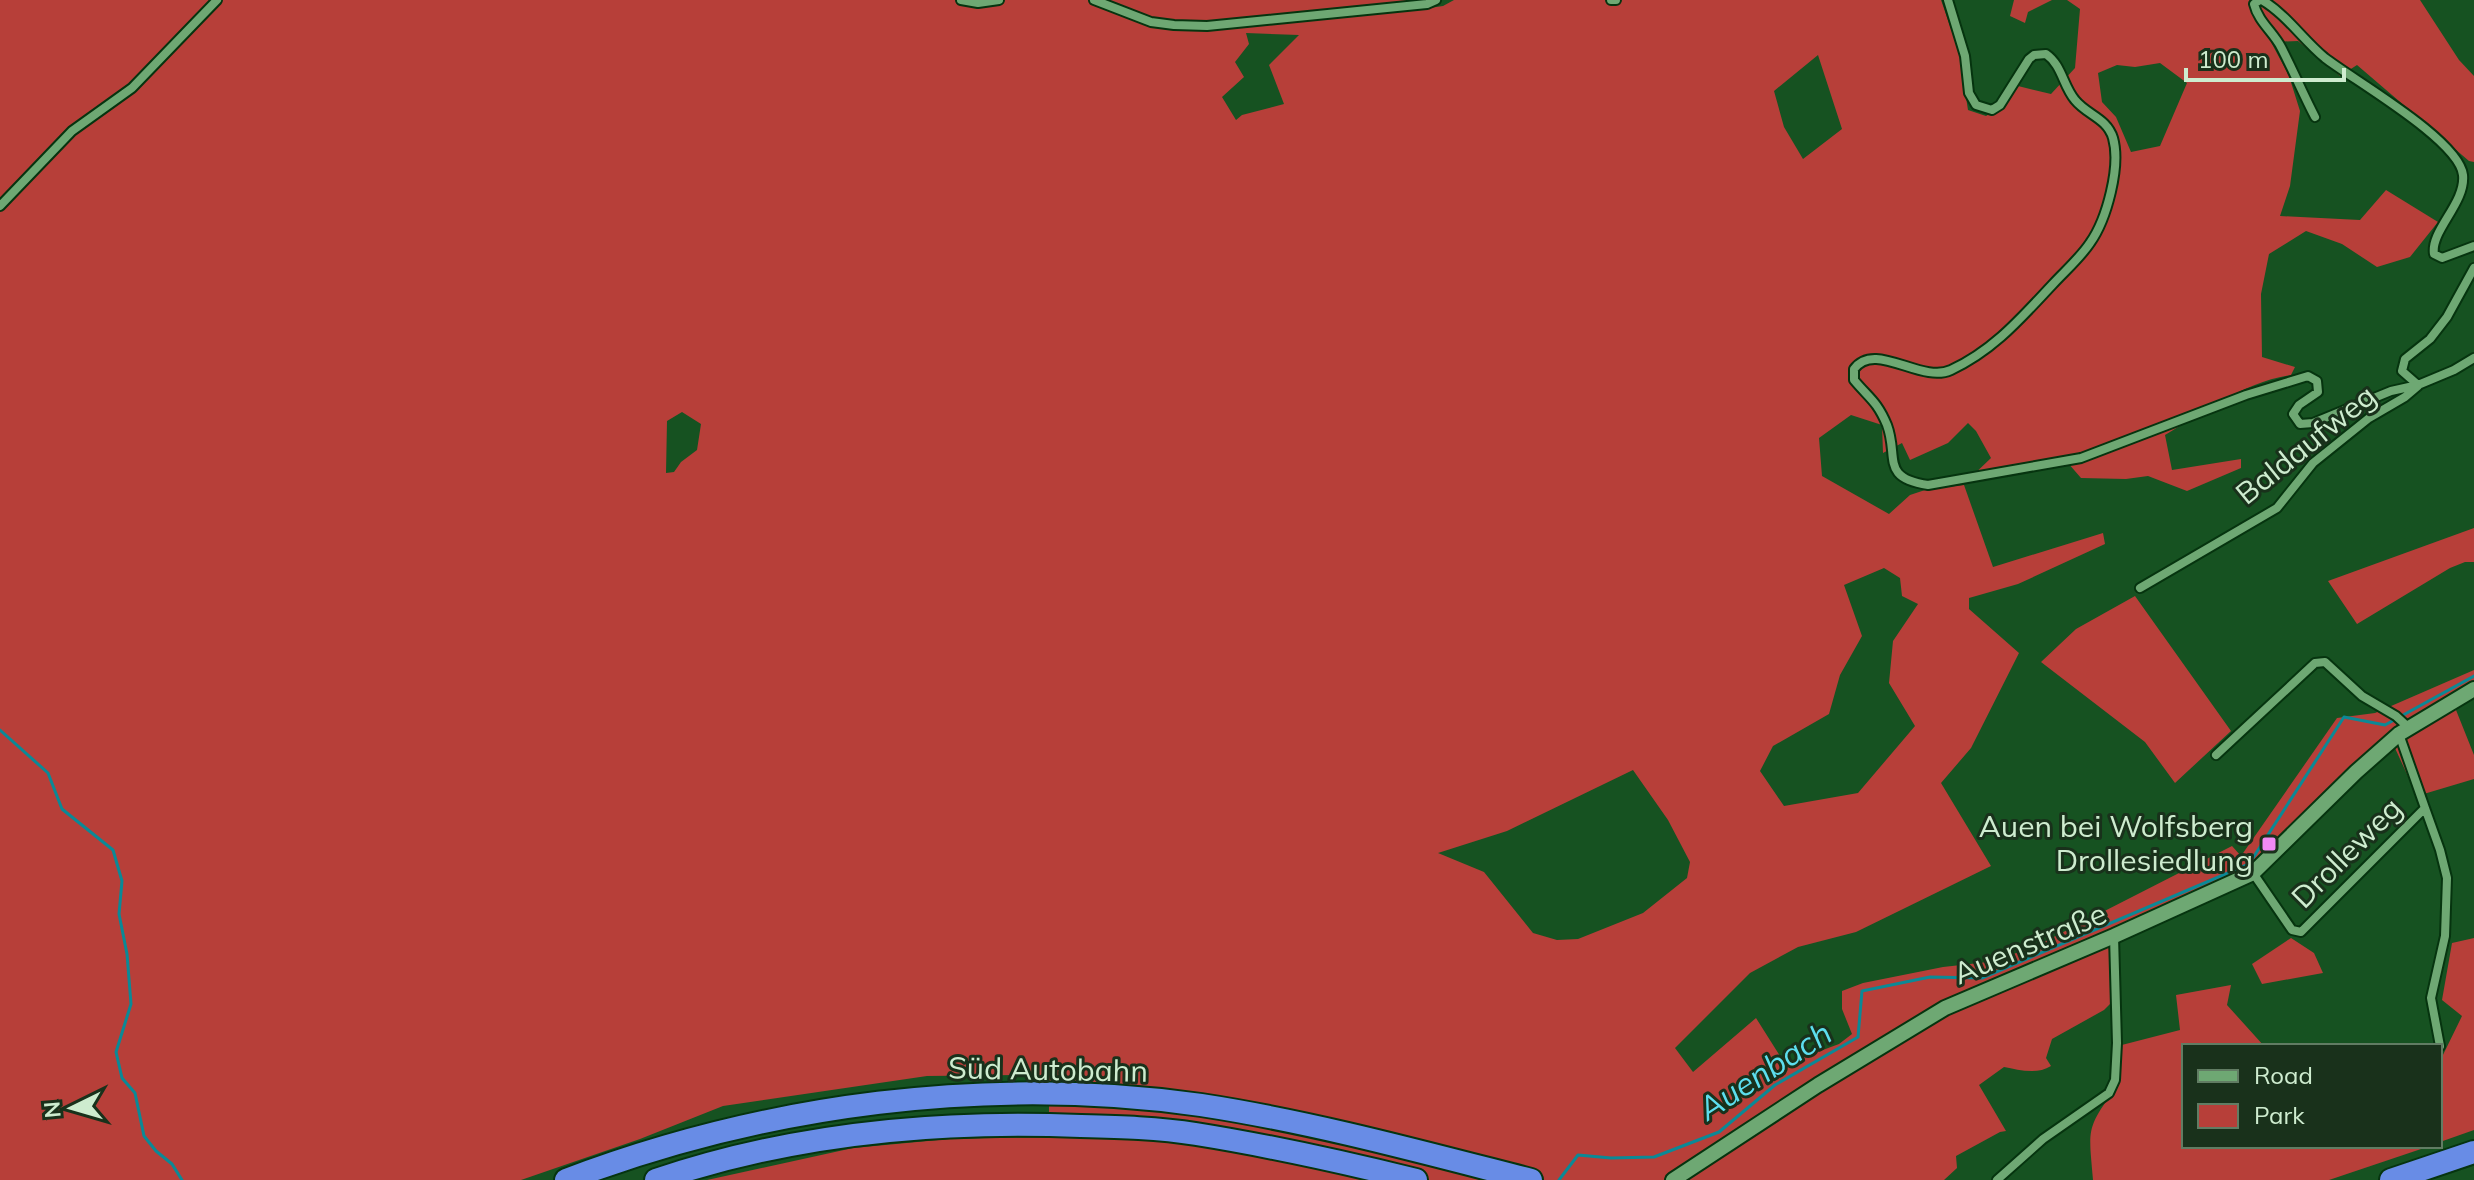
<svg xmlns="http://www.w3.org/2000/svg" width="2474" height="1180" viewBox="0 0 2474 1180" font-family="Mulish,sans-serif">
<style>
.green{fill:#b73f39;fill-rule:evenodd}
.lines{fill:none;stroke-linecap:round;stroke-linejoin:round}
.stream{stroke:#0b8996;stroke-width:3}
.minor-casing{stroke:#06340f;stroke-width:12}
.tertiary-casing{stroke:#06340f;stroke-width:18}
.motorway-casing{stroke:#06340f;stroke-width:26}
.minor{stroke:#6ea873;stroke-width:8}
.tertiary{stroke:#6ea873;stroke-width:14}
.motorway{stroke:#688ce6;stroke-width:22}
.poi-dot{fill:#f18af4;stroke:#19311b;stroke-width:3}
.labels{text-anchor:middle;stroke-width:6;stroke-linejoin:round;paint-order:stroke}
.street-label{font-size:30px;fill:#ceeccf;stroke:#19311b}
.poi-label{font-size:30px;fill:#ceeccf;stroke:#19311b;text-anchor:end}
.water-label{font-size:32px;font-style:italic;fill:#5cdeee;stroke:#19311b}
</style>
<rect width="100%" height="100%" fill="#165221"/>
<path class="green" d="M0,0H1406L1409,11L1443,6L1454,0H1941L1959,52L1968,110L1986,116L2003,106L2018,86L2051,94L2075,68L2080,9L2067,0H2420L2459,60L2474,76V162L2469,161L2357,65L2340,76L2298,41L2271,42L2289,76L2300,111L2290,186L2280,216L2360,220L2386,190L2438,222L2410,257L2377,267L2342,244L2306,231L2269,254L2261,294L2262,357L2295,367L2291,375C2244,382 2204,412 2165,435L2172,470L2241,459V468L2187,491L2148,476L2126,479L2081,478L2068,463L1967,481L1991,458L1976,431L1968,423L1948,443L1910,460L1902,443L1883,453L1882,425L1851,415L1819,438L1822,476L1889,514L1910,495L1928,489L1964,485L1993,567L2103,533L2105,544L2018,584L1969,598V609L2019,653L1971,748L1941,783L1991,866L1856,932L1798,947L1750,973L1675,1048L1693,1072L1756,1018L1785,1064L1839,1044L1852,1034L1842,1009V991L1863,983L1943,967L1988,962L2032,948L2232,846L2241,856L2337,718L2375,713L2474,670V682L2450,695L2474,755V779L2417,796L2389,735L2348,770L2251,868L2106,934L2110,956L2112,1002L2104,1010L2052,1039L2046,1058L2051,1066C2037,1075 2019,1070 2004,1067L1979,1085L2006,1131L2000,1132L1956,1156L1957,1168L1944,1180H707L853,1148L949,1139L1049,1137V1079L1020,1075L927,1076L723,1106L640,1139L521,1180H0ZM1246,33L1299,35L1269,65L1284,104L1242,115L1236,120L1222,97L1244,77L1235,62L1249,44ZM1818,55L1842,129L1803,159L1784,127L1774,91ZM2160,63L2187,83L2160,146L2131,152L2116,117L2102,102L2098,73L2117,65L2135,67ZM682,412L701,424L697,450L681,462L674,472L666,473L667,421ZM1884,568L1900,578L1902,596L1918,604L1893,641L1889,683L1915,726L1858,793L1784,806L1760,771L1773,746L1829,714L1840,675L1862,636L1844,585ZM1633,770L1668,820L1690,862L1687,878L1643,913L1578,939L1557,940L1533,933L1484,872L1438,853L1507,831Z
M2014,0H2052L2028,12L2025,23L2010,16Z
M2474,528V562H2465L2450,568L2357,624L2328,581Z
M2135,596L2231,731L2175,783L2145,742L2041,662L2076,629Z
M2291,938L2314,953L2323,973L2262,984L2252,964Z
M2474,938V1130L2440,1142V1061L2462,1016L2442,1000L2452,943Z
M2231,985L2227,1005L2264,1046H2184V1146H2430L2329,1180H2093C2089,1130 2085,1129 2116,1088L2114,1047L2180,1030L2176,995Z"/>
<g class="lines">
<path class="stream" d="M0,730L48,773L62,809L113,850L122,881L119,914L127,954L131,1004L116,1052L122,1078L135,1093L144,1136L156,1151L172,1164L182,1180
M1559,1180L1578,1155L1611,1158L1654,1157L1719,1132L1775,1085L1858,1037L1862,991L1930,977L1982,978L2249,864L2344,717L2385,725L2474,676"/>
<defs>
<path id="minor" d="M961,0L978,3L999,0
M1094,0L1151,22L1174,25L1207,26L1427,4L1436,0
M1611,0H1616
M1948,0L1965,56L1969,93L1976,105L1992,110L2000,105L2029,59L2034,55L2046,54C2062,65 2063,86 2075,100C2087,115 2107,118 2113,138C2121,166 2107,219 2090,243C2080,258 2065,271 2053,284C2021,318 1994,350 1951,370C1921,384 1875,340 1854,369V380C1869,398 1877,401 1887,425C1899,457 1880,478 1928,485L2081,458L2246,395L2308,376L2317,381L2318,392L2299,405L2293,414L2300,424L2313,423L2391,391L2418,385L2454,370L2474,358
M2260,0L2254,4C2258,21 2273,32 2281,47C2293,70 2303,94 2315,117
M2262,0C2287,15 2303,40 2325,58C2355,81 2459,140 2463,175C2466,203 2430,231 2434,254L2442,258L2474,246
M0,206L72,131L132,88L217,0
M2418,385L2402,371L2405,359L2430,339L2447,317L2474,268
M2140,588L2277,508L2313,463L2369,418L2405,397L2418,386
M2216,755L2315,663L2325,662L2362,696L2396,716L2409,728
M2425,808L2440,850L2447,878L2445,936L2431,998L2440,1046
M2253,873L2292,930L2301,932L2425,808L2399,734
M1997,1180L2043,1139L2109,1093L2115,1080L2117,1043L2114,936"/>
<path id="tertiary" d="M1673,1180L1818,1085L1945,1008L2114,936L2253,873L2356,772L2399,734L2474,689"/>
<path id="motorway" d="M566,1180C766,1104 988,1075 1201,1105C1312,1122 1422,1152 1531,1180
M656,1180C792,1134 938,1120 1081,1126C1120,1127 1158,1128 1196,1134C1271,1146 1343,1162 1416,1180
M2391,1180L2474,1152"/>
</defs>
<use href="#minor" class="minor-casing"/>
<use href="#tertiary" class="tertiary-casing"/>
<use href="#motorway" class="motorway-casing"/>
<use href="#minor" class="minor"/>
<use href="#tertiary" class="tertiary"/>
<use href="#motorway" class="motorway"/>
</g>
<rect class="poi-dot" x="2261" y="836" width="16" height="16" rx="4"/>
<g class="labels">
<g class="street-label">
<text transform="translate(2306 445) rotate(-39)" y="10">Baldaufweg</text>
<text transform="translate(2347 853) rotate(-45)" y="10">Drolleweg</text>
<text transform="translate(2030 944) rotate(-23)" y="10">Auenstraße</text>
<text transform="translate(1048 1070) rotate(1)" y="10">Süd Autobahn</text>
</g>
<g class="poi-label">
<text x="2253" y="837">Auen bei Wolfsberg<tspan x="2253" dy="34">Drollesiedlung</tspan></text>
</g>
<g class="water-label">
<text transform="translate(1765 1071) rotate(-33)" y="11">Auenbach</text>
</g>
</g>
<rect x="2182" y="1044" width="260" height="104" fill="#19311b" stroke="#617c63" stroke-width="2"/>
<rect x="2198" y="1070" width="40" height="12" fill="#6ea873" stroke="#617c63" stroke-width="2"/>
<text x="2254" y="1084" font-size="24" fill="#ceeccf">Road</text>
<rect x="2198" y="1104" width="40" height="24" fill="#b73f39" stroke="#617c63" stroke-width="2"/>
<text x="2254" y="1124" font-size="24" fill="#ceeccf">Park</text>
<g transform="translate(72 1108) rotate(265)" stroke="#19311b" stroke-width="6" paint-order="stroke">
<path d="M0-6L14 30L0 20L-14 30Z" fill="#ceeccf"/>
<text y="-12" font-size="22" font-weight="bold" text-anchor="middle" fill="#ceeccf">N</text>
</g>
<path d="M2186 68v12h158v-12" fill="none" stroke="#ceeccf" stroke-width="4"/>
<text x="2198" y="68" font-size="24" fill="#ceeccf" stroke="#19311b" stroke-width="6" paint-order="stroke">100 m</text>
</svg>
